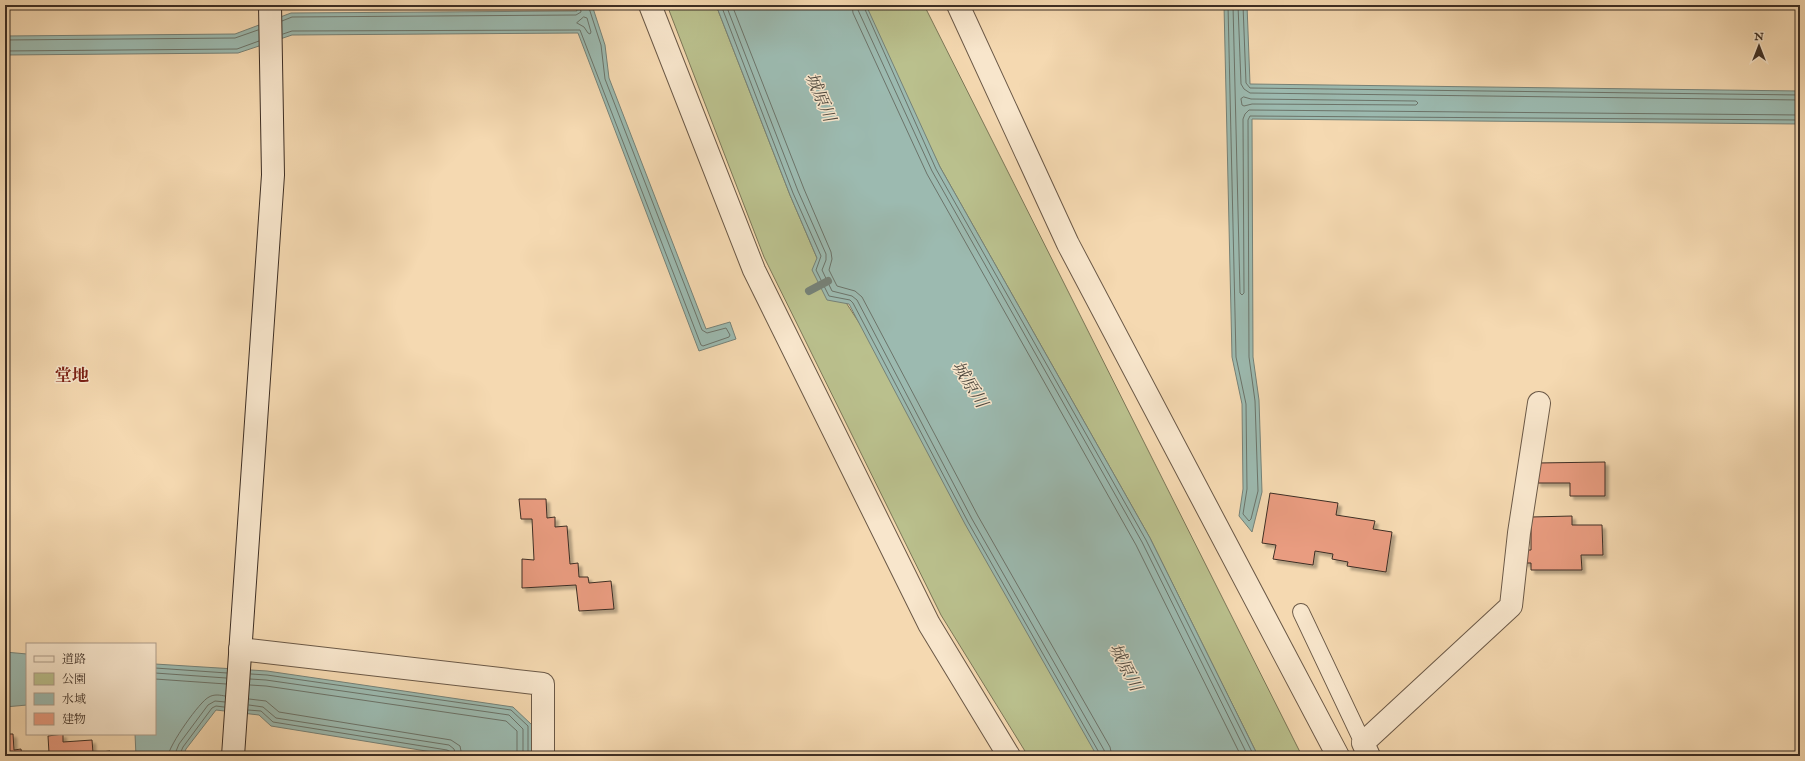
<svg xmlns="http://www.w3.org/2000/svg" width="1805" height="761" viewBox="0 0 1805 761" font-family="'IM FELL English','Noto Serif JP',serif">
<style>
.green{fill:#bac08d;stroke:#7c7758}
.water{fill:#9cbab0;stroke:#768278}
.lines{fill:none;stroke-linecap:round;stroke-linejoin:round}
.shore{stroke:#6c746a;stroke-width:1}
.stream{stroke:#768278;stroke-width:8}
.building{fill:#e99c80;stroke:#3d2e24;filter:url(#shadow)}
.lane-casing{stroke:#6b5947;stroke-width:18}
.street-casing{stroke:#6b5947;stroke-width:24}
.secondary-casing{stroke:#3d2e24;stroke-width:24}
.lane{stroke:#f8e6cc;stroke-width:16}
.street{stroke:#f8e6cc;stroke-width:22}
.secondary{stroke:#f8e6cc;stroke-width:22}
.labels{text-anchor:middle;stroke-width:3;stroke-linejoin:round;paint-order:stroke}
.water-label{font-size:17px;font-style:italic;fill:#504a40;stroke:#f8e6cc}
.neighbourhood-label{font-size:17px;font-weight:bold;fill:#7a1f14;stroke:#f8e6cc}
</style>
<defs>
<filter id="shadow"><feDropShadow dx="3.5" dy="3.5" stdDeviation="1" flood-color="#0004"/></filter>
</defs>
<rect width="100%" height="100%" fill="#f5d9b1"/>
<filter id="stains"><feTurbulence type="fractalNoise" baseFrequency=".005" numOctaves="4"/><feColorMatrix values="0 0 0 0 .2 0 0 0 0 .09 0 0 0 0 .02 0 0 0 .5 -.17"/></filter>
<radialGradient id="worn" r=".72"><stop offset=".6" stop-color="#630" stop-opacity="0"/><stop offset="1" stop-color="#630" stop-opacity=".3"/></radialGradient>
<path class="green" d="M667,5H716L790,195L817,258L1141,756H1028L941,615L764,257Z
M858,5H924L1302,756H1258L1150,538L940,167Z"/>
<path class="water" d="M575,5H592L605,45L609,78L706,329L730,322L736,339L699,351L578,33L292,35L238,53L5,55V36L235,34L291,13L577,11Z
M716,5H866L940,167L1150,538L1258,756H1097L965,524L849,304L827,300L812,270L817,258L790,195Z
M1224,5H1247L1250,84L1800,91V124L1252,119L1253,357L1259,400L1262,492L1252,532L1239,516L1243,489L1242,404L1232,357Z
M5,652L27,654V705L5,707Z
M155,664L267,671L513,707L532,725V756H457L271,726L259,715L216,710L186,749L183,756H136L135,734H155Z"/>
<g class="lines">
<path class="shore" d="M721,5L793,193L821,256L816,270L829,296L850,300L853,303L968,522L1101,756
M726,5L798,191L826,254V260L822,270L832,291L852,296L857,300L972,519L1104,750L1106,756
M732,5L804,189L831,252L832,259L829,270L837,286L855,291L862,297L978,516L1110,747L1112,756
M852,5L853,13L927,174L1136,545L1241,756
M858,5V10L932,171L1142,542L1248,756
M863,5L936,169L1146,540L1254,756
M1228,5L1236,357L1246,404L1247,489L1243,514L1249,521L1251,519L1258,491L1255,401L1249,357L1248,120L1250,116L1800,120
M1233,5L1240,293L1242,295L1244,293L1243,119L1245,114L1249,110L1800,115
M1238,5L1241,84L1244,89L1250,93L1800,100
M1243,5L1246,83L1250,88L1800,95
M584,17L587,18L591,32L590,34L588,33L584,27L577,23Z
M282,21L292,17L576,15L581,12L580,5
M283,34L292,31L580,30L701,345L703,346L729,337L730,335L726,328L707,333L702,330L605,79L601,45L588,5
M5,40L235,38L258,30
M5,51L237,49L259,41
M1244,97L1251,99L1416,101L1418,103L1416,105L1252,104L1244,106L1242,105L1241,99Z
M155,668L227,673
M155,673L226,678
M251,674L267,675L511,710L528,726V756
M155,679L226,684
M250,679L266,680L509,715L523,729V756
M250,685L266,686L506,721L517,731V756
M249,699L266,701L279,712L451,740L460,746L462,756
M249,705L263,707L276,718L449,745L454,749L456,756
M248,710L261,711L273,722L447,750L451,752V756
M168,756C169,745 200,701 209,697C214,694 220,695 225,696
M174,756L179,744L208,705L215,701L225,702
M179,756L183,747L212,708L216,706L224,707"/>
<path class="stream" d="M809,291L828,281"/>
</g>
<path class="building" d="M1605,462V496H1570V483H1537V463Z
M1270,493L1338,503L1336,515L1375,521L1373,529L1392,532L1386,572L1347,566L1348,562L1332,559L1333,554L1315,551L1313,565L1273,559L1276,545L1262,543Z
M519,499H546L547,518L555,517V527L567,526L570,564L578,563L579,577H588L589,583L611,581L614,609L579,611L576,585L522,588V559L534,560L532,519H521Z
M1572,516V525H1602L1603,555H1581L1582,570H1531V563H1524V550H1531V517Z
M5,734H13L14,750L21,749L22,756H5Z
M63,734V742L92,740L93,753L110,751V756H57V752L49,753L48,736Z"/>
<g class="lines">
<defs>
<path id="lane" d="M1301,612L1363,743"/>
<path id="street" d="M650,5L754,270L929,624L1009,756
M958,5L1068,244L1338,756
M240,649L543,684V756
M1369,756L1363,743L1511,606L1519,533L1539,403"/>
<path id="secondary" d="M233,756L273,175L270,5"/>
</defs>
<use href="#lane" class="lane-casing"/>
<use href="#street" class="street-casing"/>
<use href="#secondary" class="secondary-casing"/>
<use href="#lane" class="lane"/>
<use href="#street" class="street"/>
<use href="#secondary" class="secondary"/>
</g>
<g class="labels">
<g class="water-label">
<text transform="translate(821 97) rotate(67)" y="6">城原川</text>
<text transform="translate(970 384) rotate(58)" y="6">城原川</text>
<text transform="translate(1126 667) rotate(63)" y="6">城原川</text>
</g>
<g class="neighbourhood-label">
<text x="72" y="381">堂地</text>
</g>
</g>
<rect width="1805" height="761" fill="none" stroke="#f5d9b1" stroke-width="20"/>
<rect x="6" y="6" width="1793" height="749" fill="none" stroke="#3d2e24" stroke-width="2"/>
<rect x="10" y="10" width="1785" height="741" fill="none" stroke="#3d2e24"/>
<rect x="26" y="643" width="130" height="92" fill="#f8e6cc" stroke="#ad9c89"/>
<rect x="34" y="656" width="20" height="6" fill="#f8e6cc" stroke="#ad9c89"/>
<text x="62" y="663" font-size="12" fill="#3d2e24">道路</text>
<rect x="34" y="673" width="20" height="12" fill="#bac08d" stroke="#ad9c89"/>
<text x="62" y="683" font-size="12" fill="#3d2e24">公園</text>
<rect x="34" y="693" width="20" height="12" fill="#9cbab0" stroke="#ad9c89"/>
<text x="62" y="703" font-size="12" fill="#3d2e24">水域</text>
<rect x="34" y="713" width="20" height="12" fill="#e99c80" stroke="#ad9c89"/>
<text x="62" y="723" font-size="12" fill="#3d2e24">建物</text>
<g transform="translate(1759 46)" stroke="#f8e6cc" stroke-width="3" paint-order="stroke">
<path d="M0-3L7 15L0 10L-7 15Z" fill="#3d2e24"/>
<text y="-6" font-size="11" font-weight="bold" text-anchor="middle" fill="#3d2e24">N</text>
</g>
<rect width="100%" height="100%" filter="url(#stains)"/>
<rect width="100%" height="100%" fill="url(#worn)"/>
</svg>
